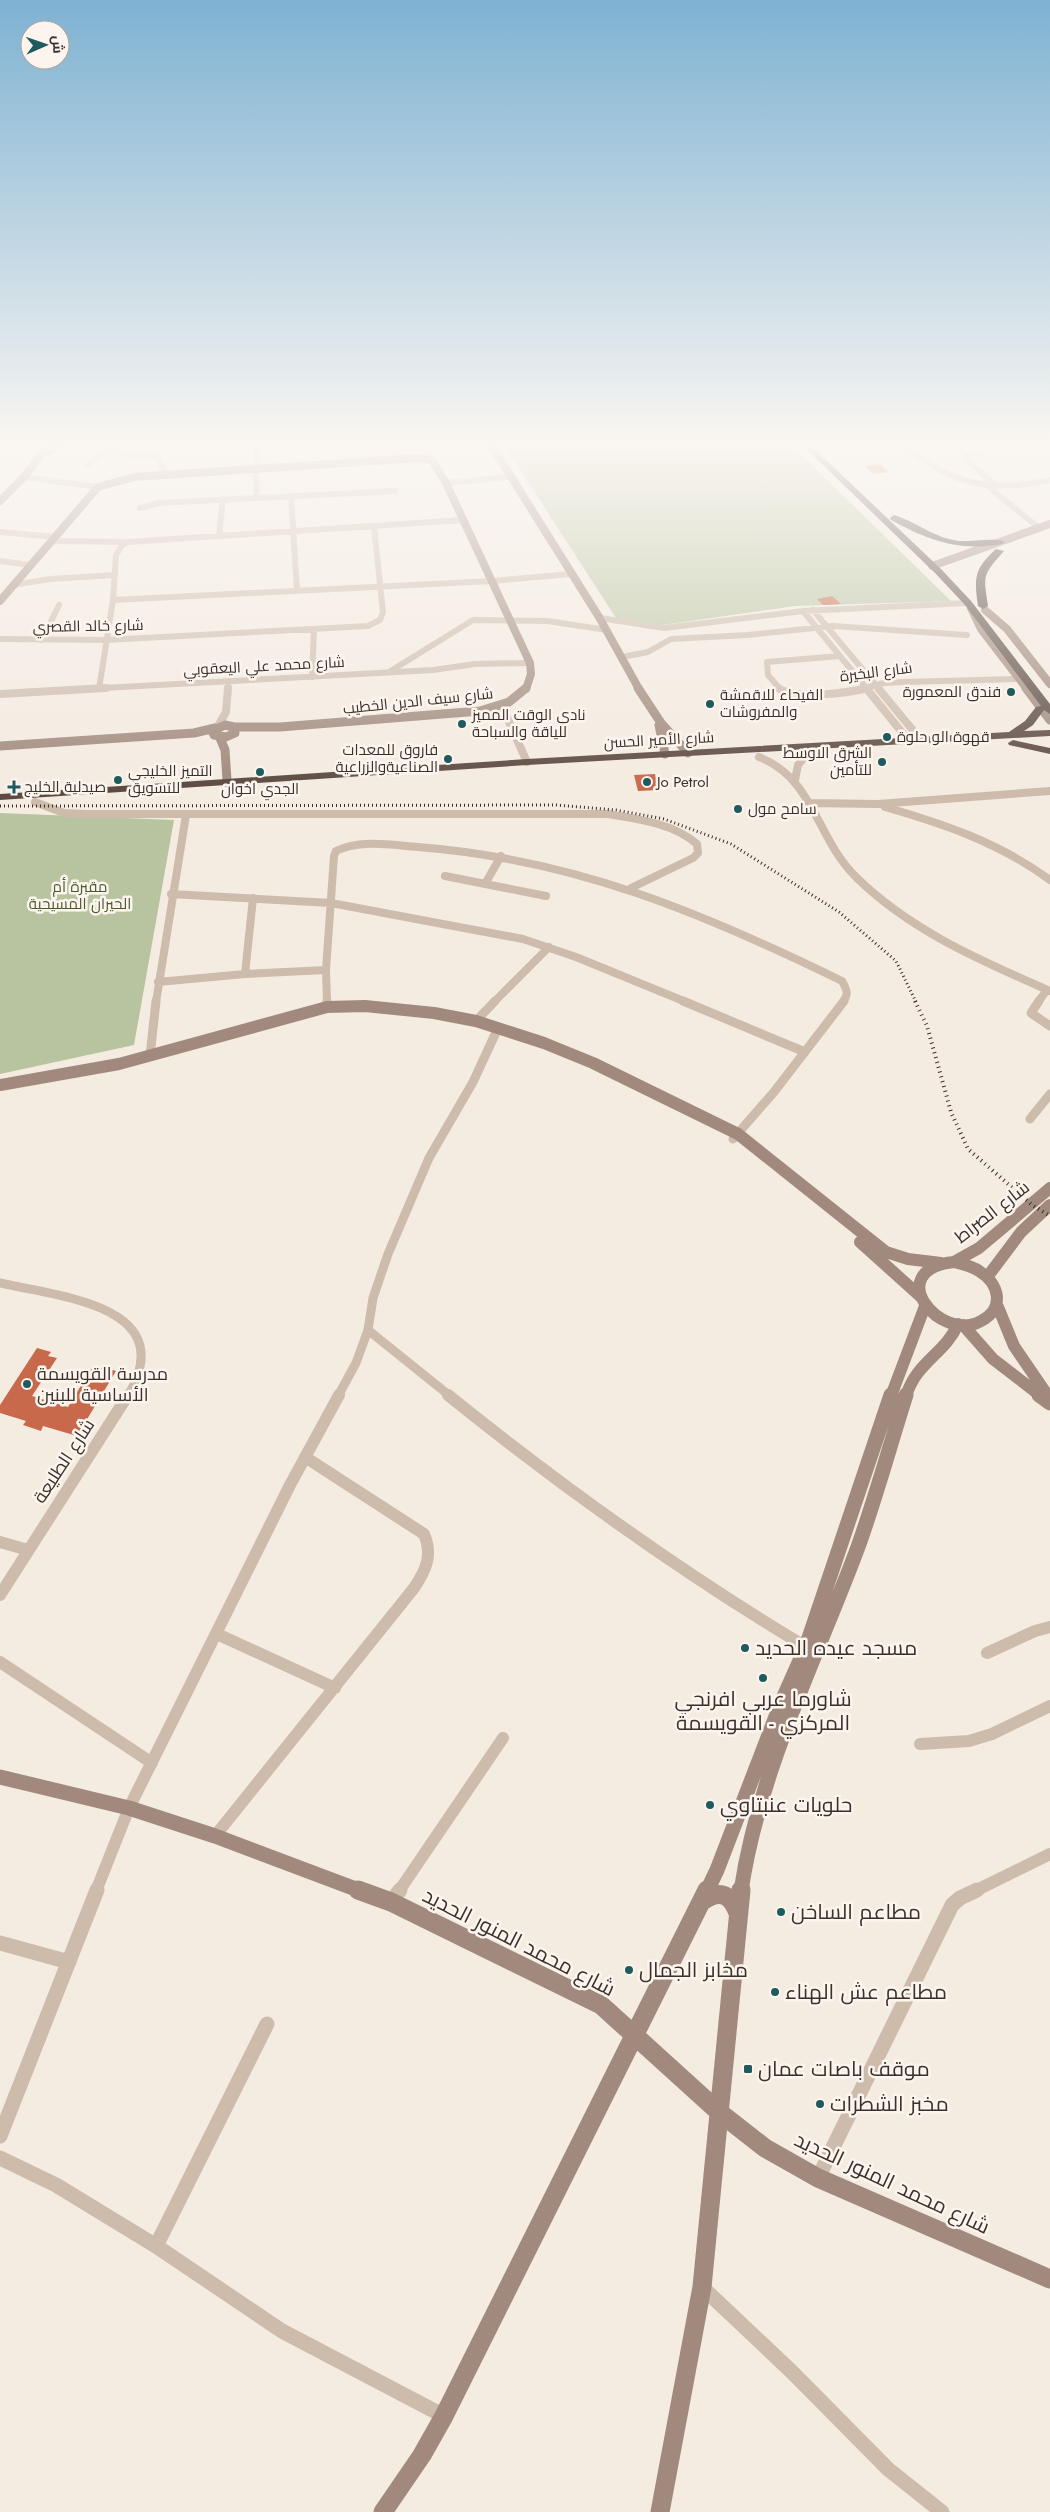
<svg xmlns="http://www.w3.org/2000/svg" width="1050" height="2512" viewBox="0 0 1050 2512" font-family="Jost,Cairo,sans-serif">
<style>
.green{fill:#b8c4a0}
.building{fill:#c8694b}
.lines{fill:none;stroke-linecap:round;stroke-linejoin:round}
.street-far4{stroke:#cdbbac;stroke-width:6}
.street-far3{stroke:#cdbbac;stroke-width:8}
.street-far2{stroke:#cdbbac;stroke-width:9}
.street-far1{stroke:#cdbbac;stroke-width:12}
.street{stroke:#cdbbac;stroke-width:15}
.secondary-far4{stroke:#a18a7d;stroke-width:8}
.secondary-far3{stroke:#a18a7d;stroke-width:9}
.secondary-far2{stroke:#a18a7d;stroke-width:12}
.secondary-far1{stroke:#a18a7d;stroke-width:15}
.secondary{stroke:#a18a7d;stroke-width:19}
.highway{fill:#5c4a42;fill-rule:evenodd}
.rail-far1{stroke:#3b302b;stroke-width:3;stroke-dasharray:1 3;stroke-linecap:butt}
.rail{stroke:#3b302b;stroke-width:4;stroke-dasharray:1 4;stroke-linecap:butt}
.poi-dot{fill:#1f5a5e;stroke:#fbf5ee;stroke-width:2}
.labels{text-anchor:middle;stroke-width:5;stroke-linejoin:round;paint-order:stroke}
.far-street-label{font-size:15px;fill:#3b302b;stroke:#fbf5ee}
.far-poi-label{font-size:15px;fill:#3b302b;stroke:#fbf5ee;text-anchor:start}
.far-park-label{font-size:15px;fill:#4a5a2e;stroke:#fbf5ee}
.street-label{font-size:18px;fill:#3b302b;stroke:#fbf5ee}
.poi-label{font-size:18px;fill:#3b302b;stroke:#fbf5ee;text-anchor:start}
.near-poi-label{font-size:21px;fill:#3b302b;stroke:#fbf5ee;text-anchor:start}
.near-street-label{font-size:21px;fill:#3b302b;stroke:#fbf5ee}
</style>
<rect width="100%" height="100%" fill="#f4ebe1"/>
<path class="green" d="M501,440H786L951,601L795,606L662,625L616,618Z
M0,813L174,820L134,1045L0,1074Z"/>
<path class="building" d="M880,464L889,472L873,474L865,466Z
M832,596L841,604L823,605L817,599Z
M655,774L659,790L638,791L634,775Z
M37,1348L51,1352L48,1356L57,1358L32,1396L68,1407L91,1369L99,1372L102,1367L116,1371L77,1436L43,1426L41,1431L23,1425L26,1421L0,1413V1405Z"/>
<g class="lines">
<path class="street-far4" d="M389,440L398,460
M433,440H437
M899,440C946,483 988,494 1050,480
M977,440L1009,446L1041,440
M983,452L968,455L965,458L995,485
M88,465L106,451L159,458L164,473
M24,477L98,487
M446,483L511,477
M985,484L1039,528
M291,496L297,590
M256,498L257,442
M140,508L159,503L395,491
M0,532L54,537
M219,536L223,499
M51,541L128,542
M0,561L30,565
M13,585L50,579L115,575
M113,600L492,581L571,574
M813,610L879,689
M803,611L867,689
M600,618L664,628L803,611L968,603
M0,639L106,640L368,626L380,620L383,612L374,527
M42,640L59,605
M622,657L648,652L671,639L748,635L833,626L967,635
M389,672L473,620L547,621L607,630
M312,677L314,630
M84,689L433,670L475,664L530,663
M99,689L113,600L116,555L122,545L128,542L463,520
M228,689L229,681
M780,689L768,675L767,662L840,656
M862,689L884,683L903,682L1017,679"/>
<path class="street-far3" d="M778,688C795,700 848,693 868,688
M866,688L909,741
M878,688L921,740
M0,694L106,688
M502,706L527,762
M218,726L226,712L228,688
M759,757C815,779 816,839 857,878C911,931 982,961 1050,991
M795,780L798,765L806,755
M35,802L64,813L86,814H607C637,819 673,823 697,844L698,853L693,858L631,888
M809,803L878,804L1050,791
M885,807C944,824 1000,843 1050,880
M445,876L546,896
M485,884L501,856
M171,894L331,903L523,939L576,957L686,1002
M245,974L253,898
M158,982L245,974L326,970
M156,1002L186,815
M327,1002L326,970L334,856L336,851C361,839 391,845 418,847C574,859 703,913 842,981C847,990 849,994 843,1002
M494,1002L549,947
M1038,1002L1047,990"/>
<path class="street-far2" d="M327,1001V1007
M683,1001L805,1052
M1039,1001L1031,1013L1050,1026
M476,1021L495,1001
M150,1056L156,1001
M1030,1119L1050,1094
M733,1139L774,1092L844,1001
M0,1283C60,1297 181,1305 128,1396
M368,1330L450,1396
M338,1396L356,1363L368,1330L373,1298L388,1254L429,1158L473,1082L498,1028"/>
<path class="street-far1" d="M448,1395C561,1486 681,1572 806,1647
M0,1542L28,1550
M0,1595L128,1395
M217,1634L335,1688
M987,1653L1035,1631L1050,1627
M0,1662L152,1763
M920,1744L969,1741L992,1734L1050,1706
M215,1836L414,1588C426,1570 433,1555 424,1534L305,1457
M96,1891L129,1808L290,1485L339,1395
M399,1891L503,1738
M975,1891L1050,1854"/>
<path class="street" d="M391,1902L400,1890
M0,1943L69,1962
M0,2136L97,1890
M0,2158L56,2185L156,2246L282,2331L444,2416
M818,2178L952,1905L960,1898L977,1890
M156,2246L267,2024
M702,2287L792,2372L888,2469L942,2512"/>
<path class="secondary-far4" d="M167,440L231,442L282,440
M488,440L599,617L639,689
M47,452L65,440
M0,501L24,477L52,440
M932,566L1050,524
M0,601L98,487L134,477L419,458L432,460L446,483L530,663L531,674L526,689
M971,608L981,629L1027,689
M985,610L1007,629L1050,684"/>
<path class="secondary-far3" d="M638,688L661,723L688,753
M1026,688L1050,720
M225,725L234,727L235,733L226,737L214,735L212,731Z
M659,725L665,754
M234,727H280L480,711L509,702L526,688
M220,738L225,750L227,780
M0,746L194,733L215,728"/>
<path class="secondary-far2" d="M0,1085L119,1064L327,1007L365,1006L434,1013L476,1021L544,1043L593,1063L738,1134L886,1252L908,1259L941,1263
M860,1242L920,1296
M954,1262C962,1264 972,1266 979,1271C1000,1284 1005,1309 981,1321C940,1344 881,1270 954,1262Z
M954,1262L979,1248L1050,1188
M988,1276L1021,1232L1050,1205
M998,1307L1014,1346L1048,1396
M963,1325L993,1359L1041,1396
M891,1396L925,1306
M906,1396C917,1361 945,1354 958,1324"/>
<path class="secondary-far1" d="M1039,1395L1050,1403
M1047,1395L1049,1398
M0,1777L129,1808L215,1836L361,1891
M707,1891L717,1870L782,1701L806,1647L891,1395
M741,1891C759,1770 816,1660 858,1547C876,1497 890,1445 906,1395"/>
<path class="secondary" d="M358,1890L391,1902L601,2005L719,2112L765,2148L818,2178L1050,2279
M704,1900C721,1889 731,1895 738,1913
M383,2512L422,2455L444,2416L707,1890
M660,2512L702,2287L741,1890"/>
<path class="highway" d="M797,440H805L942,570L971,601L1050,704V714L1044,710L1033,725L1024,731L1050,730V736L527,765L0,800V794L527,759L1009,732L1025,721L1036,707L1041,706L965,605L936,574Z
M894,515C917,522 934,538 959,541C969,542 998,537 1005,542C1000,546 993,545 986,546C951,549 922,537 891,520L890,518Z
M996,549L1004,551C983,575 983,574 988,606L983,609L978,606C974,578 974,569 996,549Z
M1013,740L1050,748V754L1009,745L1008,743Z"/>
<path class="rail-far1" d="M0,806L556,805L616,810L664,819L731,844L839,912L896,961L916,1002"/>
<path class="rail" d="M915,1001L927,1026L951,1112L968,1149L1032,1205L1050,1216"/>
</g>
<linearGradient id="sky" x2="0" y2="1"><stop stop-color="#7eb2d2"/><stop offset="0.56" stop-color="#faf6f2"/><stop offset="1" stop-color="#faf6f2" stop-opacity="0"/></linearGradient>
<rect width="1050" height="791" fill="url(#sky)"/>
<g class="poi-dot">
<circle cx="1011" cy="692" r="5"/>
<circle cx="710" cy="704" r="5"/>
<circle cx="462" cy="724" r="5"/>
<circle cx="887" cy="737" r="5"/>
<circle cx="448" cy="759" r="5"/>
<circle cx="882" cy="762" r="5"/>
<circle cx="260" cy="772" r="5"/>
<circle cx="118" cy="780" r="5"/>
<circle cx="647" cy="782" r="5"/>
<path d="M11.5 779.5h5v5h5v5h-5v5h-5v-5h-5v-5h5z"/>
<circle cx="738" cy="809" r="5"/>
<circle cx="27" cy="1384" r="5"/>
<circle cx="745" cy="1648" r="5"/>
<circle cx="763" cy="1678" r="5"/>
<circle cx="710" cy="1805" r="5"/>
<circle cx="781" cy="1912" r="5"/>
<circle cx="629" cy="1970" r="5"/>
<circle cx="775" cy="1992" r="5"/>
<rect x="743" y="2064" width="10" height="10" rx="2.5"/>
<circle cx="820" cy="2104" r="5"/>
</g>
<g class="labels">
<g class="far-street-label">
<text transform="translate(88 626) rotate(-1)" y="5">شارع خالد القصري</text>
<text transform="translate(264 666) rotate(-3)" y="5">شارع محمد علي اليعقوبي</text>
<text transform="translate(876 672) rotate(-7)" y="5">شارع البخيرة</text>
<text transform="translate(418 701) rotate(-6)" y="5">شارع سيف الدين الخطيب</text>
<text transform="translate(659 740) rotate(-3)" y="5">شارع الأمير الحسن</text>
</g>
<g class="far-poi-label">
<text x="1001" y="697" text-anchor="end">فندق المعمورة</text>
<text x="720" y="700">الفيحاء للاقمشة<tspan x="720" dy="17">والمفروشات</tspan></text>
<text x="472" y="720">نادي الوقت المميز<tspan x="472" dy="17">للياقة والسباحة</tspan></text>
<text x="897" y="742">قهوة الو حلوة</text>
<text x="438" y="755" text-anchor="end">فاروق للمعدات<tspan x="438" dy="17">الصناعيةوالزراعية</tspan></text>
<text x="872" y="758" text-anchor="end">الشرق الاوسط<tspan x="872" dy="17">للتأمين</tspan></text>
<text x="128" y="776">التميز الخليجي<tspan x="128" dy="17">للتسويق</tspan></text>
<text x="657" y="787">Jo Petrol</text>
<text x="24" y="792">صيدلية الخليج</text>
<text x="260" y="794" text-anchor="middle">الجدي اخوان</text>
<text x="748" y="814">سامح مول</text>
</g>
<g class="far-park-label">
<text x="80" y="892">مقبرة أم<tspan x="80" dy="17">الحيران المسيحية</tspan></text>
</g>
<g class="street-label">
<text transform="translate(992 1212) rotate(-38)" y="6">شارع الصراط</text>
<text transform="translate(64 1461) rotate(-57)" y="6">شارع الطليعة</text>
</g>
<g class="poi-label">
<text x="37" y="1380">مدرسة القويسمة<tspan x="37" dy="21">الأساسية للبنين</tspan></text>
</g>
<g class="near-poi-label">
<text x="755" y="1655">مسجد عيده الحديد</text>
<text x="763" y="1706" text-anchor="middle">شاورما عربي افرنجي<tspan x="763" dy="24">المركزي - القويسمة</tspan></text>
<text x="720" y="1812">حلويات عنبتاوي</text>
<text x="791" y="1919">مطاعم الساخن</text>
<text x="639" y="1977">مخابز الجمال</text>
<text x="785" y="1999">مطاعم عش الهناء</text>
<text x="758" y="2076">موقف باصات عمان</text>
<text x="830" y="2111">مخبز الشطرات</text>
</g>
<g class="near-street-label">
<text transform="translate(519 1942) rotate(27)" y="7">شارع محمد المنور الحديد</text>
<text transform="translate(892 2183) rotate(25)" y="7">شارع محمد المنور الحديد</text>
</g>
</g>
<g transform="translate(45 45) rotate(88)"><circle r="24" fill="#fbf5ee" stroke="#aea6a0"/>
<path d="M0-4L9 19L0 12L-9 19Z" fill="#1f5a5e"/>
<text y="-8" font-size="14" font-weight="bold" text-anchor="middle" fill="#3b302b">ش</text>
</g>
</svg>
